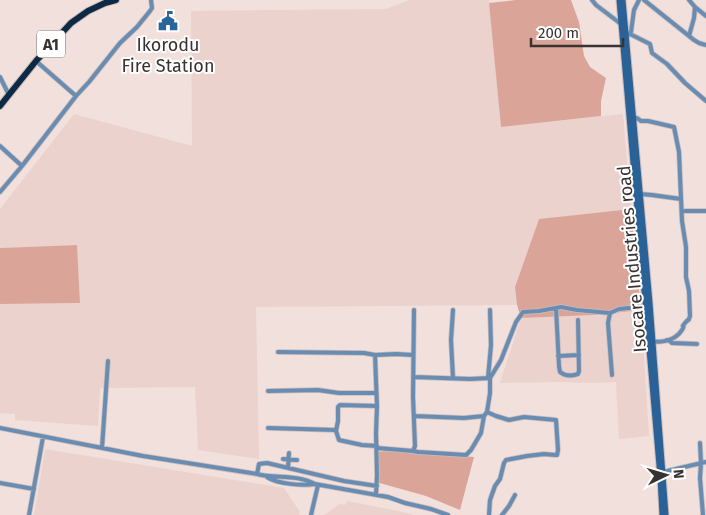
<svg xmlns="http://www.w3.org/2000/svg" width="706" height="515" viewBox="0 0 706 515" font-family="'Fira Sans',sans-serif">
<style>
.built{fill:#ebd2cd}
.green{fill:#dba499}
.lines{fill:none;stroke-linecap:round;stroke-linejoin:round}
.street-casing{stroke:#ccbdba;stroke-width:5.5}
.secondary-casing{stroke:#ccbdba;stroke-width:7}
.highway-casing{stroke:#ccbdba;stroke-width:8}
.street{stroke:#698db2;stroke-width:4}
.secondary{stroke:#2a6297;stroke-width:5}
.highway{stroke:#0d2a45;stroke-width:6}
.labels{text-anchor:middle;stroke-width:4;stroke-linejoin:round;paint-order:stroke}
.shield{fill:#fff;stroke:#74706e;stroke-width:1}
.shield-label{font-size:16px;font-weight:bold;fill:#383230}
.poi-label{font-size:18px;fill:#383230;stroke:#fff}
.street-label{font-size:18px;fill:#383230;stroke:#fff}
</style>
<rect width="100%" height="100%" fill="#f1e0dc"/>
<path class="built" d="M409,0H489L501,127L623,114L631,209L539,219L515,287L517,305L256,307L259,459L198,450L195,387L100,388L98,426L15,420V414L0,413V304L80,303L77,245L0,248V209L74,114L192,146L191,11L386,9Z
M641,310L649,436L619,439L616,382L589,383L559,382L500,383L521,318L594,315Z
M45,449L284,488L300,512L299,515H34Z
M347,501L398,511L414,515H324L340,504L345,505Z"/>
<path class="green" d="M516,0H571L579,22L584,56L590,67L606,78L601,101V116L501,127L489,3Z
M631,209L641,310L594,315L521,318L517,305L515,287L539,219Z
M77,245L80,303L0,304V248Z
M385,451L474,457L460,510L426,496L376,482L374,452Z"/>
<g class="lines">
<defs>
<path id="street" d="M592,0L596,5L621,24
M644,0L694,40L699,43L706,45
M689,0L695,7L706,16
M630,34L650,44L652,53L667,64L685,83L706,101
M628,35L631,32L634,10L639,0
M689,36L694,18L695,7
M36,61L76,96
M0,77L9,95
M634,119L637,118L641,121H648L674,127L679,152L682,221L686,247V277L689,291L690,316C687,324 691,316 685,323C680,329 686,323 682,330C675,341 661,343 651,341
M0,146L22,166
M0,192L22,166L76,96L89,82L120,43L137,27L150,11L152,8L151,0
M640,194L652,195L681,199
M685,211H706
M556,308L559,366L560,372C565,376 572,376 578,374L579,371L578,320
M667,340L670,341L672,343L697,344
M278,352L364,353L375,355L396,354L413,355
M375,355L377,406L376,433L377,475L376,495
M558,356L579,355
M612,375L608,323L610,313L619,309L648,306
M414,377L470,379L490,378
M453,378L451,340L453,310
M488,378L491,345L490,310
M268,391L318,390L339,393H376
M487,412L496,416L509,420L524,417L556,420L558,450L557,455H555L544,454L527,456L506,460L504,463L500,479L495,486L490,500L489,515
M414,416L464,418L484,416
M0,428L143,456L257,474C275,479 297,474 315,484L388,497L405,503L431,509L448,515
M268,428L335,430L336,431L339,440L362,445L377,446
M336,431L338,421V407L340,405L377,406
M700,443L701,463L700,478L703,515
M102,448L108,361
M377,448L413,451L415,446L413,397L414,310
M413,451L418,452L466,455L471,450L481,433L484,416L487,412L490,393V378L501,360L516,322L523,312L539,311L561,307L577,310L610,313
M283,459L297,460
M288,468L289,453
M663,472L706,462
M257,474L259,464L267,463L344,481L377,486
M267,477C277,484 303,486 315,484
M0,483L34,489
M29,515L43,437
M311,515L318,485
M502,515L509,506L515,495"/>
<path id="secondary" d="M619,0L660,477L662,515
M623,0L650,303L666,515"/>
<path id="highway" d="M0,106L36,61L71,23L88,11L105,3L116,0"/>
</defs>
<use href="#street" class="street-casing"/>
<use href="#secondary" class="secondary-casing"/>
<use href="#highway" class="highway-casing"/>
<use href="#street" class="street"/>
<use href="#secondary" class="secondary"/>
<use href="#highway" class="highway"/>
</g>
<defs>
<symbol id="civic-bare" viewBox="-9 -9 18 18"><path d="M-.6-6.5H3V-4.5H.6V-3L4-1V1h2V6H-6V1h2V-1L-.6-3ZM-1.2 2.5V6h2.4V2.5Z" fill="#29649b" stroke="#fff" stroke-width="2.5" paint-order="stroke"/></symbol>
</defs>
<g fill-rule="evenodd">
<use href="#civic-bare" x="154" y="7" width="28" height="28"/>
</g>
<g class="labels">
<rect class="shield" x="37" y="30.5" width="28" height="27" rx="4"/>
<g class="shield-label">
<text x="51" y="50">A1</text>
</g>
<g class="poi-label">
<text x="168" y="51">Ikorodu<tspan x="168" dy="21">Fire Station</tspan></text>
</g>
<g class="street-label">
<text transform="translate(632 259) rotate(-95)" y="6">Isocare Industries road</text>
</g>
</g>
<g transform="translate(666 475) rotate(85)" stroke="#ffffff" stroke-width="4" paint-order="stroke">
<path d="M0-4L9 19L0 12L-9 19Z" fill="#383230"/>
<text y="-8" font-size="14" font-weight="bold" text-anchor="middle" fill="#383230">N</text>
</g>
<path d="M531 38v8h92v-8" fill="none" stroke="#383230" stroke-width="2.5"/>
<text x="538" y="38" font-size="15" fill="#383230" stroke="#ffffff" stroke-width="4" paint-order="stroke">200 m</text>
</svg>
